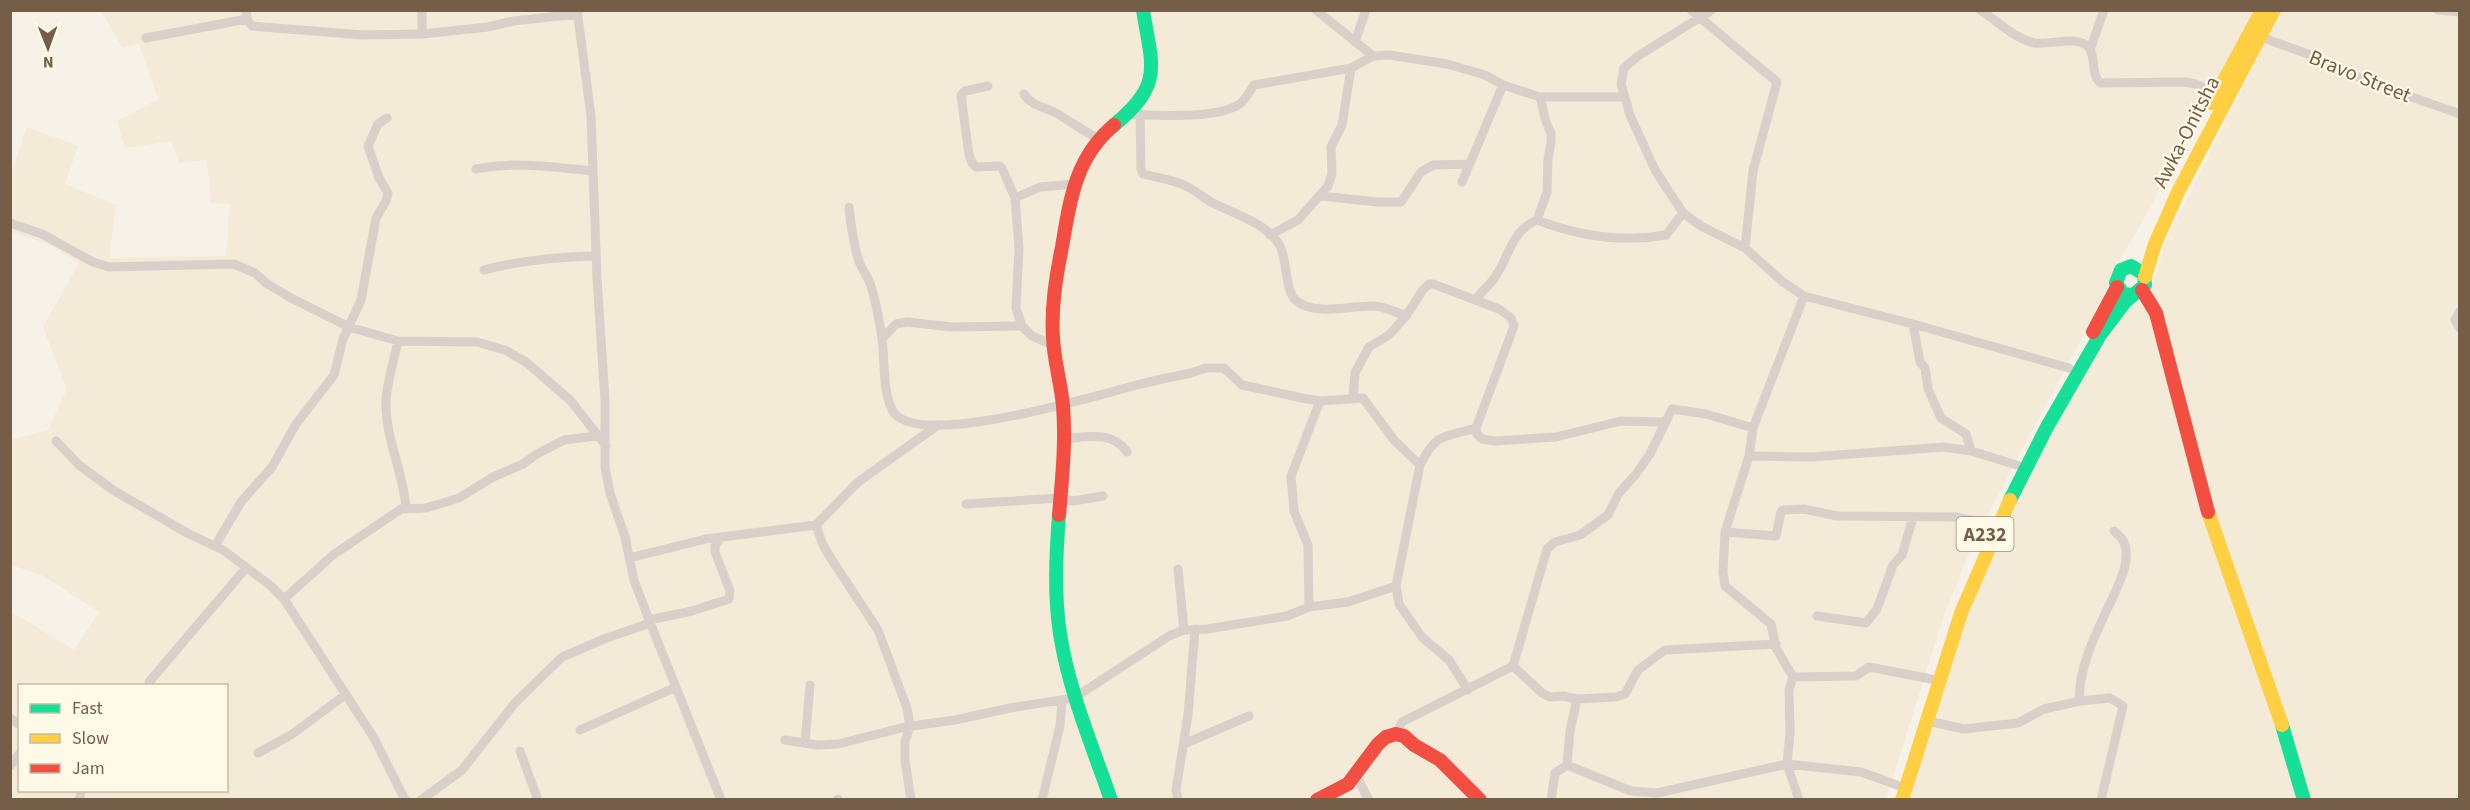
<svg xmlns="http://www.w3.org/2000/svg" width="2470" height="810" viewBox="0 0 2470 810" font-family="'Source Sans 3',sans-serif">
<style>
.residential{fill:#f3ead7;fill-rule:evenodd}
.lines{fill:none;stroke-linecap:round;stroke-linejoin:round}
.street{stroke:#d8d0c9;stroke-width:9}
.fast{stroke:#16e098;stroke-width:14}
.slow{stroke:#ffcf43;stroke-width:14}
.jam{stroke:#f24e42;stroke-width:14}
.labels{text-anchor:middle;stroke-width:4.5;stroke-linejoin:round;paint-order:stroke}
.shield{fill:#fff9e8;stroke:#9e8c77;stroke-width:1.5}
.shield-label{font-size:20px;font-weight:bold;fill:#755e47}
.street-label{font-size:21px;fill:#755e47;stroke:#fff9e8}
</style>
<rect width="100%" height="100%" fill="#f7f2e7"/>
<path class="residential" d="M101,11H2253L2140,226L2123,254L2099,306L1975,538L1944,615L1886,799H11L10,611L74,650L99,612L44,576L11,565V437L15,439L48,430L67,389L43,327L79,263L45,243L11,232V174L27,127L78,146L65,184L116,205L109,258L226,256L230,204L211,203L207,160L179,163L171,141L125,148L117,121L158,99L139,44L122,47ZM20,686H226V790H20Z
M2281,11H2459V799L1910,800L1936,709L1979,583L1991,555L2084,372L2117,323L2127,311L2145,299L2151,291L2164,246Z"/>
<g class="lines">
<path class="street" d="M246,10L247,19L252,26L363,35L422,34L488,27L513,21L578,14
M577,10L591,116L597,279L605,400V467L610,493L625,537L634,580L649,620L721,800
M1316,10L1373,56
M1691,10L1777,82L1753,171L1745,248
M1712,10L1638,56L1624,68L1621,84L1630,115L1655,170L1683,213L1701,226L1745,248L1783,282L1804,296L1913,324L2069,368
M1980,10C1998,21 2014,39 2035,43C2050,45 2074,36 2086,45C2098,54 2089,75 2101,83L2185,82L2196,84L2221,96
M2438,10L2460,12
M422,34V10
M2261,37L2313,56L2369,82L2460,114
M146,38L247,19
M1355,42L1366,10
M2090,50L2104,10
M988,86L965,91L961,95L969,155L972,163L976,167L999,166L1002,168L1015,198L1019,248L1016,308L1022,326L1032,336L1054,345
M1024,94C1033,108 1048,107 1061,116C1074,124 1085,132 1099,139
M1127,114C1156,115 1215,120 1240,104C1245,100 1250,91 1254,85L1351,68L1373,56L1389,55L1447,64L1485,75L1503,85L1540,97H1624
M1140,114L1141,169L1143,174C1155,177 1168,179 1179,183C1191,187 1200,195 1211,202C1234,214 1266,222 1280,246C1288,261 1284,293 1298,302C1318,316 1352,305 1375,306C1385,307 1396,312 1406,316
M476,169C515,161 553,167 593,171
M1462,182L1503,85
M1321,196L1378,202H1401L1421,172L1433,165L1469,164
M1015,198L1040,187L1075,184
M849,207C851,225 853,244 859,261C861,268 866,274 869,281C876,298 879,320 882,338C885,358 882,399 895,414C925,447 1091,397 1133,386C1152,381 1172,377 1191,373L1206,368H1224L1242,385L1307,399L1320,401L1363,398L1394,440L1420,465
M1537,220C1579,236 1622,243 1666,235L1683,213
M10,223L42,234L93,262L109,267L234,264L255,273L266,283L291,298L349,327L398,341L477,342L505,350L526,362L571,401L606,446
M1270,235L1298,220L1328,186L1332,174L1331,147L1342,125L1351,68
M484,270C521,260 557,257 596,256
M1476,299C1482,291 1490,285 1495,277C1510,256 1510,232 1537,220L1547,192L1548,159L1551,142V133L1546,122L1540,97
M2460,311L2455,320L2460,328
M1913,324L1920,362L1925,368L1928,389L1941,418L1966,434L1971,451
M882,339L896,324L907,322L952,327L1022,326
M398,341C395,356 386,387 386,401C385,438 403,471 406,507
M1353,397L1355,373L1369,347L1389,335L1406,316L1422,291L1429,284H1433L1499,309L1511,318L1514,326L1476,428L1477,434L1482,439L1495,441L1556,437L1621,421L1664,422
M1063,439C1086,437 1112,430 1127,452
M56,441L79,465L113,490L187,533L223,550L271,586L284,599L374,738L405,800
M1749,456L1812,457L1944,447L1971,451L2020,466
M966,504L1060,498L1073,501L1103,496
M816,525L823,545L830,557L878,630L907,708L910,726L905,741V760L911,800
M1725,532L1776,536L1781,512L1783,510L1804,509L1837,516L1955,517L1990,524
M215,546L241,502L272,467L296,424L334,375L343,339L361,300L376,218L386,201L388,193L379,178L368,146L378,124L387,118
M629,558L706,539L816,525L858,482L938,425
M1178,569L1184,630
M284,599L333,555L401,509L426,508L459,498L493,477L523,464L537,454L564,440L597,436
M1309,607L1308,545L1294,511L1291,476L1320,401
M1817,616L1866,623L1877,609L1893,565L1902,555L1913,518
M649,620L692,611L729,599L730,591L715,552V546L721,537
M1513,666L1547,549L1555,542L1580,535L1608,515L1619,493L1636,474L1650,454L1672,409L1706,414L1753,428
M1793,677L1856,676L1869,667L1931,679
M149,682L246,568
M1468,690L1449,660L1422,637L1399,604L1396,586L1420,465C1437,431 1444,438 1476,428
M10,718L20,725
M1928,721L1964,729L2018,723L2044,709L2080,701
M580,730L676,687
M1396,734L1402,722L1513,666L1542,693L1550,697L1563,696L1577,699L1616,697L1625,694L1638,670L1665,650L1776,644
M785,740L817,745L838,744L905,727L955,720L1010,708L1074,698L1169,636L1184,630L1207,629L1287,616L1309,607L1348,602L1396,586
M805,743L810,685
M1184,744L1249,716
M520,751L538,800
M258,753L291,735L345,695
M1567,765L1631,791L1657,793L1787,764L1861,772L1897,785
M10,766L20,753
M1355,774L1369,800
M79,800L82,790
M421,800L462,770L515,703L562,657L604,639L650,623
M838,800V799
M1042,800L1060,726L1062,701
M1178,800L1176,790L1188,715L1195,629
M1551,800L1555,773L1567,765L1570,731L1577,699
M1799,800L1787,764L1790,733L1789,690L1793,677L1776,648L1771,624L1725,586L1723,572L1725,532L1749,456L1753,428L1804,296
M2101,800L2123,706L2110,698L2080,701C2076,670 2101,623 2114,595C2120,581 2128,565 2126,550C2125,541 2121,537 2114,531"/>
<path class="fast" d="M1114,125C1164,84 1152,67 1143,10
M2010,500L2047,427L2100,335L2125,302L2145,285L2144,274L2131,266L2121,270L2116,283L2123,294L2132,295
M1059,515C1056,555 1054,594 1060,634C1069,691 1092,745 1111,800
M2282,725L2304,800"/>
<path class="slow" d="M2212,103L2262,10
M2145,277L2155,244L2178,192L2274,10
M2208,512L2282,725
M1902,800L1961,613L2010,500"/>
<path class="jam" d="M2142,290L2156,313L2208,512
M2093,332L2117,287
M1059,515C1062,479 1066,442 1063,406C1061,383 1054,361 1053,338C1051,307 1056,277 1062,247C1070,200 1075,158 1114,125
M1317,800L1348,784L1378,744L1386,737L1396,734L1404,736L1414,745L1440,760L1480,800"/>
</g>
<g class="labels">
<rect class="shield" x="1956.5" y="517" width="57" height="34" rx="4.5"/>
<g class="shield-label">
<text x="1985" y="541">A232</text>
</g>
<g class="street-label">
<text transform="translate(2360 76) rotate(22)" y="7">Bravo Street</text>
<text transform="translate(2186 132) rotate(-63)" y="7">Awka-Onitsha</text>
</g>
</g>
<rect width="2470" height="810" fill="none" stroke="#755e47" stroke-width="24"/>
<rect x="18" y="684" width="210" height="108" fill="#fff9e8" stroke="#c8bba8" stroke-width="1.5"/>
<rect x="30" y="704" width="30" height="9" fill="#16e098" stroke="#c8bba8" stroke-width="1.5"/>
<text x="72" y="714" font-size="18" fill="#755e47">Fast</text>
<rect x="30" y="734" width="30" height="9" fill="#ffcf43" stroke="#c8bba8" stroke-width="1.5"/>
<text x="72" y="744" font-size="18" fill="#755e47">Slow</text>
<rect x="30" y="764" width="30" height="9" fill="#f24e42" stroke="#c8bba8" stroke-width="1.5"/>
<text x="72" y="774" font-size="18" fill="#755e47">Jam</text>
<g transform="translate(48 48) rotate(179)" stroke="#fff9e8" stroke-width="4.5" paint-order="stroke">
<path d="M0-4.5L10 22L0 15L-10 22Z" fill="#755e47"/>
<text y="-9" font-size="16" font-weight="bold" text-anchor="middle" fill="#755e47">N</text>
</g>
</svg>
